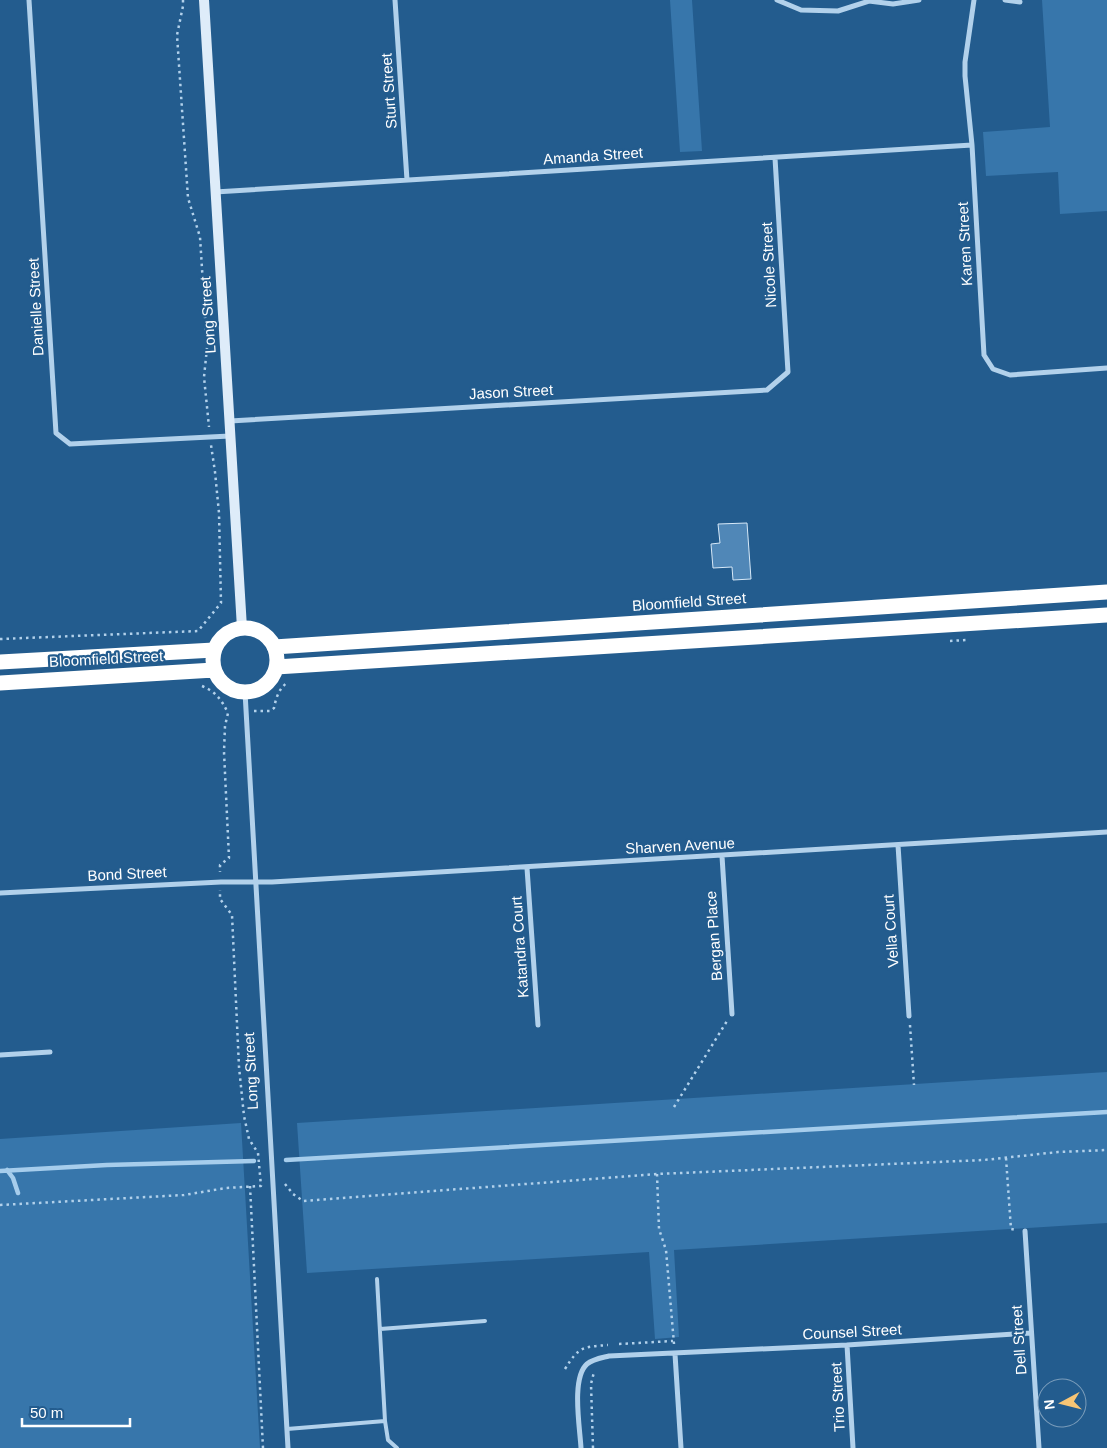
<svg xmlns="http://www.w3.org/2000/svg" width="1107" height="1448" viewBox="0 0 1107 1448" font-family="Arial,sans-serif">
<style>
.green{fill:#3776ab}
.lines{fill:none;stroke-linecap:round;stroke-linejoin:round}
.stream{stroke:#a6cdec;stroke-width:4.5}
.building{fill:#5087b7;stroke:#d7e9f8}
.path{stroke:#b2d1eb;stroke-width:2.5;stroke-dasharray:2.5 4;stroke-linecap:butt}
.lane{stroke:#b2d1eb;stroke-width:4}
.street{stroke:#b2d1eb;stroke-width:5}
.secondary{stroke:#deecf9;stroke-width:10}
.highway{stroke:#fff;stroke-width:15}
.labels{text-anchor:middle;stroke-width:4.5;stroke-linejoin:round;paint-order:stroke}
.street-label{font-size:15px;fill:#fff;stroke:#235c8e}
</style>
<rect width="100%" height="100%" fill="#235c8e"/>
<path class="green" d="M670,0H692L702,151L680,152Z
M1042,0H1107V211L1060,214L1058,172L986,176L983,132L1050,127Z
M1107,1072V1223L674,1250L679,1337L655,1339L649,1252L307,1273L297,1123Z
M241,1123L260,1448H0V1139Z"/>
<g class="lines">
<path class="stream" d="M286,1160L1107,1112
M7,1170L13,1178L18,1193
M0,1171L107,1165L254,1161"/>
</g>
<path class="building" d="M747,523L751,579L733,580L732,567L713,568L711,544L720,543L718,524Z"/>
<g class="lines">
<path class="path" d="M183,0V6L177,35L188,198L200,237L207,348L204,377L209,427
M0,639L198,631L221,603L219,513L215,472L211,445
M950,641L966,640
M202,686C216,692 221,699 228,713L225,726L224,752L229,858L220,865V872
M254,711H270L274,708C276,698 279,688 288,682
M910,1025L914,1085
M674,1107L727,1021
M1006,1158L1011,1229L1016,1230
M657,1174L659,1229L666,1250L674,1344
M285,1184L293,1194L303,1201L657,1174L984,1160L1058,1152L1107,1150
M250,1186L263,1448
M0,1205L184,1195L226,1188L261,1186L258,1153L249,1139L244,1116L239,1067L232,915L220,899V890
M619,1344L673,1341
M565,1369C579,1346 583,1347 608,1345
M593,1448L591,1384L594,1372"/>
<path class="lane" d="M377,1279L385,1421L388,1440L397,1448
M380,1329L485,1321
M287,1429L385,1421"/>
<path class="street" d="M29,0L56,433L70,444L230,436
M395,0L407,180
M777,0L801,10L838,11L869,1L893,4L919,0
M974,0L965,62V76L972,145L984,355L993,369L1010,375L1107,368
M1005,0L1020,2
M215,192L972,145
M230,421L767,390L788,372L775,158
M245,692L288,1448
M898,845L909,1016
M722,856L732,1014
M527,868L538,1025
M0,893L221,882H272L1107,832
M0,1055L50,1052
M1025,1231L1039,1448
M847,1345L853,1448
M675,1354L681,1448
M581,1448C580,1428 571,1378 587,1364C593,1359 601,1358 609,1356L847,1345L1031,1333"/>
<path class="secondary" d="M204,0L242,628"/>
<path class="highway" d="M213 660a32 32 0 1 1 64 0a32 32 0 1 1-64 0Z
M274,647L1107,592
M0,662L214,650
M276,667L1107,615
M0,683L214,670"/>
</g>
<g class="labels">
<g class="street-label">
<text transform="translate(389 91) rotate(-94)" y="5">Sturt Street</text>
<text transform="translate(593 156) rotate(-4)" y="5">Amanda Street</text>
<text transform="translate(965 244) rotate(-93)" y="5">Karen Street</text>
<text transform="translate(769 265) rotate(-93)" y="5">Nicole Street</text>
<text transform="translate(36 307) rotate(-93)" y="5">Danielle Street</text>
<text transform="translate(208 315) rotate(-94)" y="5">Long Street</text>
<text transform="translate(511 392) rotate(-3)" y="5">Jason Street</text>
<text transform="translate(689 602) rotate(-4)" y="5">Bloomfield Street</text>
<text transform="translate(106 659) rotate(-3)" y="5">Bloomfield Street</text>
<text transform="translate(680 846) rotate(-3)" y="5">Sharven Avenue</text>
<text transform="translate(127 874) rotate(-3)" y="5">Bond Street</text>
<text transform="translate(891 931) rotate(-94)" y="5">Vella Court</text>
<text transform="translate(714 936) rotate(-94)" y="5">Bergan Place</text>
<text transform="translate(520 947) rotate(-94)" y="5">Katandra Court</text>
<text transform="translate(251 1071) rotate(-93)" y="5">Long Street</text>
<text transform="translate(852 1332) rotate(-3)" y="5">Counsel Street</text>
<text transform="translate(1019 1340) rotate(-94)" y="5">Dell Street</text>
<text transform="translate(838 1397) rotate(-93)" y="5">Trio Street</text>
</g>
</g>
<g transform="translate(1062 1403) rotate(263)"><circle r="24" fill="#235c8e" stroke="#7b9dbb"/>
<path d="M0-4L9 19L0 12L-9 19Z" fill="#f7c575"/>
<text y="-8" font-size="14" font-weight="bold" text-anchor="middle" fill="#ffffff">N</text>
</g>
<path d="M22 1418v8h108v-8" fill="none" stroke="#ffffff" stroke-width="2.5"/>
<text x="30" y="1418" font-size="15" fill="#ffffff" stroke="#235c8e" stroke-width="4" paint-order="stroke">50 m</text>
</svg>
